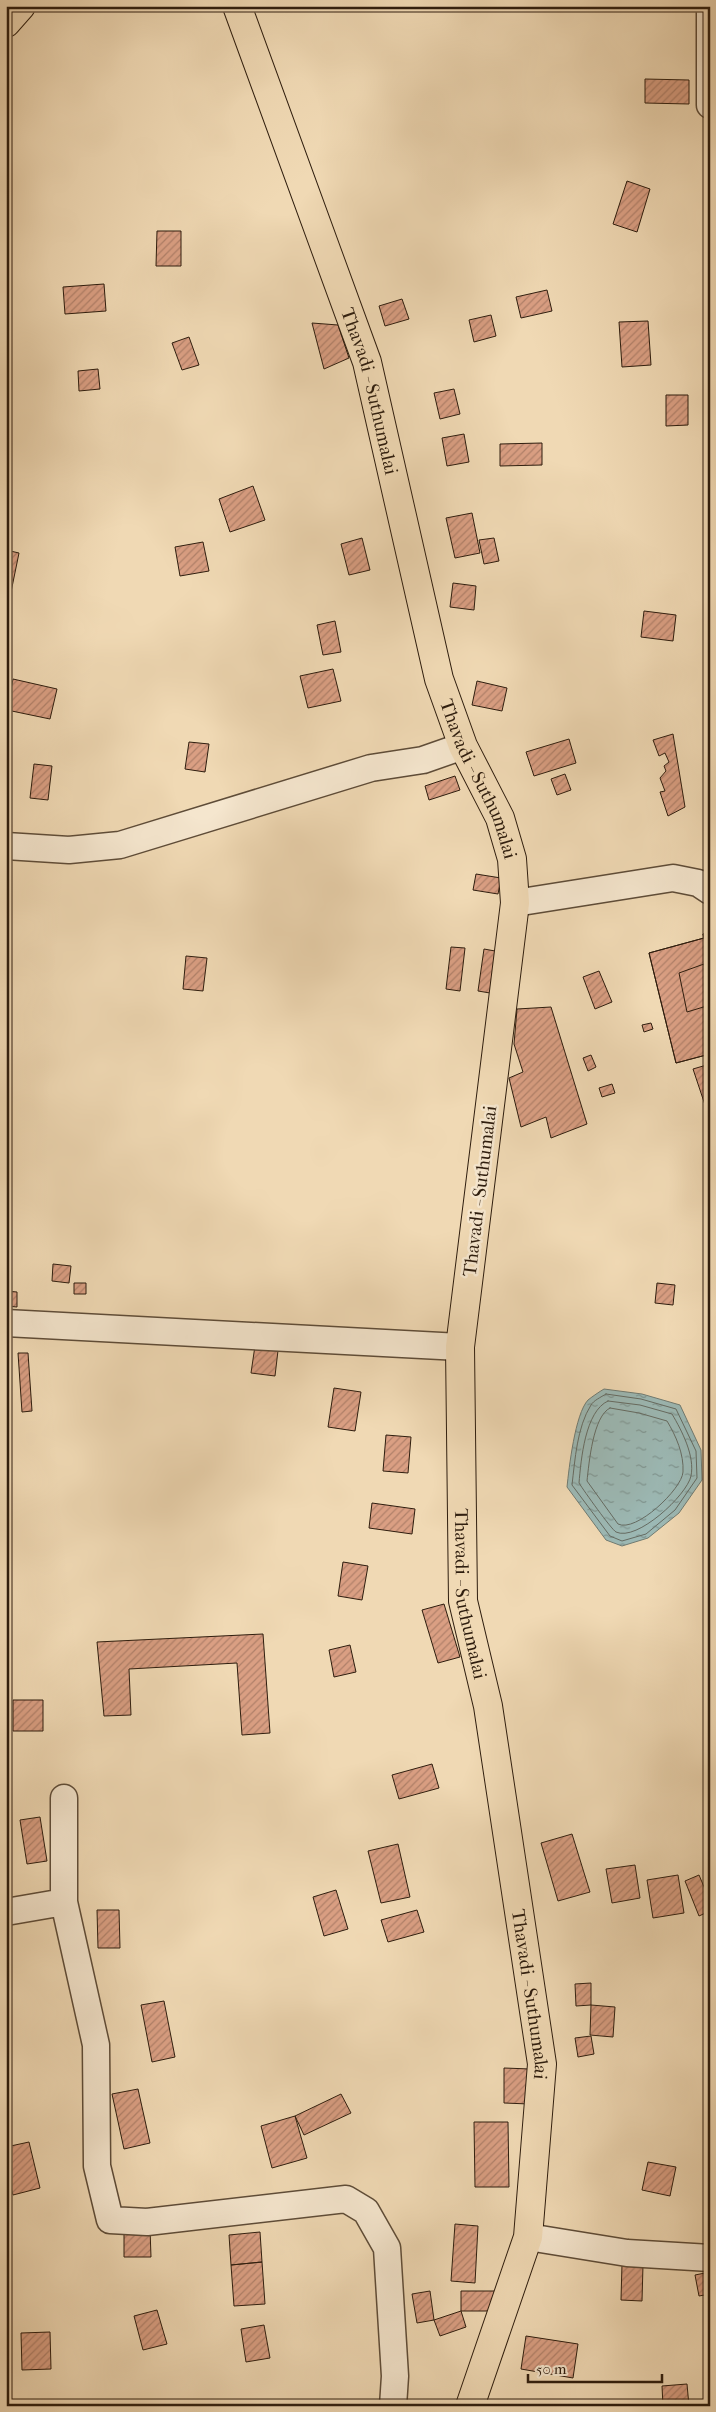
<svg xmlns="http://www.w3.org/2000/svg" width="716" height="2412" viewBox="0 0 716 2412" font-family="'IM FELL French Canon',serif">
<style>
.water{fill:url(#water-ripples);stroke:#707b72}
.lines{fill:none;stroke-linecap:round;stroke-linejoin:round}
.shore{stroke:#656b62;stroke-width:1}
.building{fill:url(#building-hatch);stroke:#2e1d0e}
.minor-casing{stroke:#5e4c38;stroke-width:29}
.major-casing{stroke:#2e1d0e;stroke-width:30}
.minor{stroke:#f5e6ce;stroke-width:26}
.major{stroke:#f0d9b4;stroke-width:28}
.labels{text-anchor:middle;stroke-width:5;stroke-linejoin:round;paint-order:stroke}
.street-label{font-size:19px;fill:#2e1d0e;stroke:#f5e6ce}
</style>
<defs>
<pattern id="water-ripples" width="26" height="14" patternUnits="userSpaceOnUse" patternTransform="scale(1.25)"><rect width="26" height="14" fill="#9cb9b5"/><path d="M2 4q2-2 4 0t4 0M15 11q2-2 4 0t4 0" fill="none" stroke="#809692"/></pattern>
<pattern id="building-hatch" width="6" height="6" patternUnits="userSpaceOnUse" patternTransform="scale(1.25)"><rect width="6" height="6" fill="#da9f83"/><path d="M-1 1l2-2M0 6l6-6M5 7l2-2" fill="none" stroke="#b1816a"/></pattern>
</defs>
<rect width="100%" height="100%" fill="#f0d9b4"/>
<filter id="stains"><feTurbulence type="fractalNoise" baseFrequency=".004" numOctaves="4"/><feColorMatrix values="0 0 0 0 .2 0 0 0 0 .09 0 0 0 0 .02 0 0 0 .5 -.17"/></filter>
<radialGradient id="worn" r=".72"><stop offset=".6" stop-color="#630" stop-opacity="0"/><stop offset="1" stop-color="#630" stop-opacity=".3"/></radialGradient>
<path class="water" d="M604,1389L642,1394L680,1405L701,1450L702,1480L679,1513L648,1538L622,1546L606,1540L567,1487C569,1468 575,1414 588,1400C593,1396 599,1392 604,1389Z"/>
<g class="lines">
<path class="shore" d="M606,1394L641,1399L676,1409L696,1451L697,1478L675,1510L646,1534L622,1541L610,1536L572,1485C575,1460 577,1427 591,1405C593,1401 601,1397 606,1394Z
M608,1401L640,1405L672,1414C682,1431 695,1456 691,1476C687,1495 637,1542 616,1532C611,1529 584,1491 579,1483C581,1460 585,1411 608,1401Z
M610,1408L639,1413L667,1421C676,1436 684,1454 683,1472C682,1489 636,1533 618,1524L587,1481C589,1463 593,1416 610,1408Z"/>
</g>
<path class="building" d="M645,79L689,80V104L645,103Z
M627,181L650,189L637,232L613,224Z
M157,231H181V266H156Z
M104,284L106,311L65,314L63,287Z
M547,290L552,311L521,318L516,297Z
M402,299L409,319L385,326L379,306Z
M491,315L496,336L474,342L469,320Z
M648,321L651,365L622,367L619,322Z
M312,323L338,325L349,358L324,369Z
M189,337L199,365L182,370L172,343Z
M98,369L100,389L79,391L78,371Z
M454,389L460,414L440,419L434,393Z
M666,395H688V425L666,426Z
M464,434L469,462L447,466L442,438Z
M542,443V465L500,466V444Z
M253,486L265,520L230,532L219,499Z
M472,513L480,553L455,558L446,518Z
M362,538L370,570L349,575L341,544Z
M494,538L499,561L484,564L479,540Z
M203,542L209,571L180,576L175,547Z
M6,550L19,553L11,592L6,591Z
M453,583L476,586L474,610L450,607Z
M644,611L676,615L673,641L641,637Z
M335,621L341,652L323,655L317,625Z
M333,669L341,701L308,708L300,676Z
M13,679L57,689L50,719L7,710Z
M477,681L507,688L502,711L472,705Z
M673,734L685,807L668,816L660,792L665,791L660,778L666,771L664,766L669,762L665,753L659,756L653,740Z
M569,739L576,763L534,776L526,752Z
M189,742L209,744L205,772L185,769Z
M34,764L52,766L48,800L30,798Z
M565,774L571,790L557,795L551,779Z
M455,776L460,790L429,800L425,786Z
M476,874L501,878L498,894L473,890Z
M710,933V999L704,964L679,973L687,1012L710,1005V1054L676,1063L649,953L704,938L703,934Z
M710,933V1054L676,1063L649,953L704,938L703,934Z
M451,947L465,948L460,991L446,989Z
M484,949L495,951L490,993L478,991Z
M186,956L207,958L203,991L183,989Z
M599,971L612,1002L595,1009L583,977Z
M551,1007L587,1124L551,1138L546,1117L521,1127L509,1078L523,1072L514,1044L517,1009Z
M651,1023L653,1029L644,1032L642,1025Z
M591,1055L596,1067L588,1071L583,1058Z
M710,1064V1117H709L693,1069Z
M612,1084L615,1093L602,1097L599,1088Z
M53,1264L71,1266L69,1283L52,1281Z
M74,1283H86V1294H74Z
M657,1283L675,1285L673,1305L655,1303Z
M6,1291L17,1292V1307L6,1306Z
M256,1339L279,1342L275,1376L251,1373Z
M18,1353H28L32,1411L22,1412Z
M334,1388L361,1392L355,1431L328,1427Z
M386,1435L411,1437L408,1473L383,1471Z
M372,1503L415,1509L412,1534L369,1528Z
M343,1562L368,1566L362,1600L338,1596Z
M444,1604L460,1657L438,1663L422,1610Z
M263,1634L270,1733L242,1735L237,1663L129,1669L131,1715L104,1716L97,1642Z
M350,1645L356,1672L334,1677L329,1650Z
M13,1700H43V1731H13Z
M432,1764L439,1788L399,1799L392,1775Z
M40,1817L47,1861L27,1864L20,1820Z
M572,1834L590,1892L558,1901L541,1843Z
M398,1844L410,1897L381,1903L368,1851Z
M635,1865L640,1898L612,1903L606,1869Z
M678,1875L684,1913L653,1918L647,1880Z
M699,1875L710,1901V1911L699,1916L685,1881Z
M336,1890L348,1929L324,1936L313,1897Z
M97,1910H119L120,1948H98Z
M417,1910L424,1932L388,1942L381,1920Z
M591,1983V2005L576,2006L575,1984Z
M164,2001L175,2057L152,2062L141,2005Z
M591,2005L615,2007L613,2037L590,2035Z
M591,2036L594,2054L578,2057L575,2038Z
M504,2068L530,2069L529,2104L504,2103Z
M138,2089L150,2143L124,2149L112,2094Z
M341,2094L351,2113L304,2135L295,2116Z
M295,2116L307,2158L272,2168L261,2126Z
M474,2122H508L509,2187H475Z
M29,2142L40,2188L13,2195L6,2169V2147Z
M648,2162L676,2167L670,2196L642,2190Z
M455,2224L478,2226L475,2283L451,2281Z
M150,2229L151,2257H124V2230Z
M260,2232L262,2262L231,2265L229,2235Z
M262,2262L265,2304L234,2306L231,2265Z
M622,2264L643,2265L642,2301L621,2300Z
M710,2272V2294L699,2296L695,2275Z
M430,2291L434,2320L417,2323L412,2294Z
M461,2291H499V2311H461Z
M157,2310L167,2344L143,2350L134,2316Z
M461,2311L466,2327L440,2336L434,2320Z
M264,2325L270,2358L246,2362L241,2329Z
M50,2332L51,2369L22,2370L21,2333Z
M526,2336L578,2344L573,2378L521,2369Z
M687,2384L689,2406H663L662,2386Z"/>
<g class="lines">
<defs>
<path id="minor" d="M710,6V105
M6,846L69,850L120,845L371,768L423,760L463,746
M515,903L673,878L698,883L710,891
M6,1323L460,1347
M64,1798V1902L96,2045L97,2166L110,2220L147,2222L346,2199L366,2211L387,2248L395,2376L393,2406
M6,1912L64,1902
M528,2237L627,2253L710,2258"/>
<g id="major">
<path id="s1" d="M237,6L367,362L439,679L463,746L500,818L512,859L515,903L460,1347L463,1601L488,1706L542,2064L528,2237L470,2406"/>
<path d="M6,23L21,6"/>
</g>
</defs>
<use href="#minor" class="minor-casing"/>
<use href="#major" class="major-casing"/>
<use href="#minor" class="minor"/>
<use href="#major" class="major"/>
</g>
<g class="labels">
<g class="street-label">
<text dy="7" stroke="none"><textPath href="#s1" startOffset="408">Thavadi - Suthumalai</textPath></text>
<text dy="7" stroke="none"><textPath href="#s1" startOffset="812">Thavadi - Suthumalai</textPath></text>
<text transform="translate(479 1191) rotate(-83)" y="7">Thavadi - Suthumalai</text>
<text dy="7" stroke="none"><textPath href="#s1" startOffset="1638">Thavadi - Suthumalai</textPath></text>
<text dy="7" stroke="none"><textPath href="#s1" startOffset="2044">Thavadi - Suthumalai</textPath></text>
</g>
</g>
<rect width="716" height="2412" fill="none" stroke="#f0d9b4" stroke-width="25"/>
<rect x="8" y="8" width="701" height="2397" fill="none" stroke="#2e1d0e" stroke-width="2.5"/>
<rect x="12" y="12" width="691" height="2387" fill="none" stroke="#2e1d0e"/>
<path d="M528 2374v8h134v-8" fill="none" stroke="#2e1d0e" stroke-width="2.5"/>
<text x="536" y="2374" font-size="15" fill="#2e1d0e" stroke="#f5e6ce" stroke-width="4" paint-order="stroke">50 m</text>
<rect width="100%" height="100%" filter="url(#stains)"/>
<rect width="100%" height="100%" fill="url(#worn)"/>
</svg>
